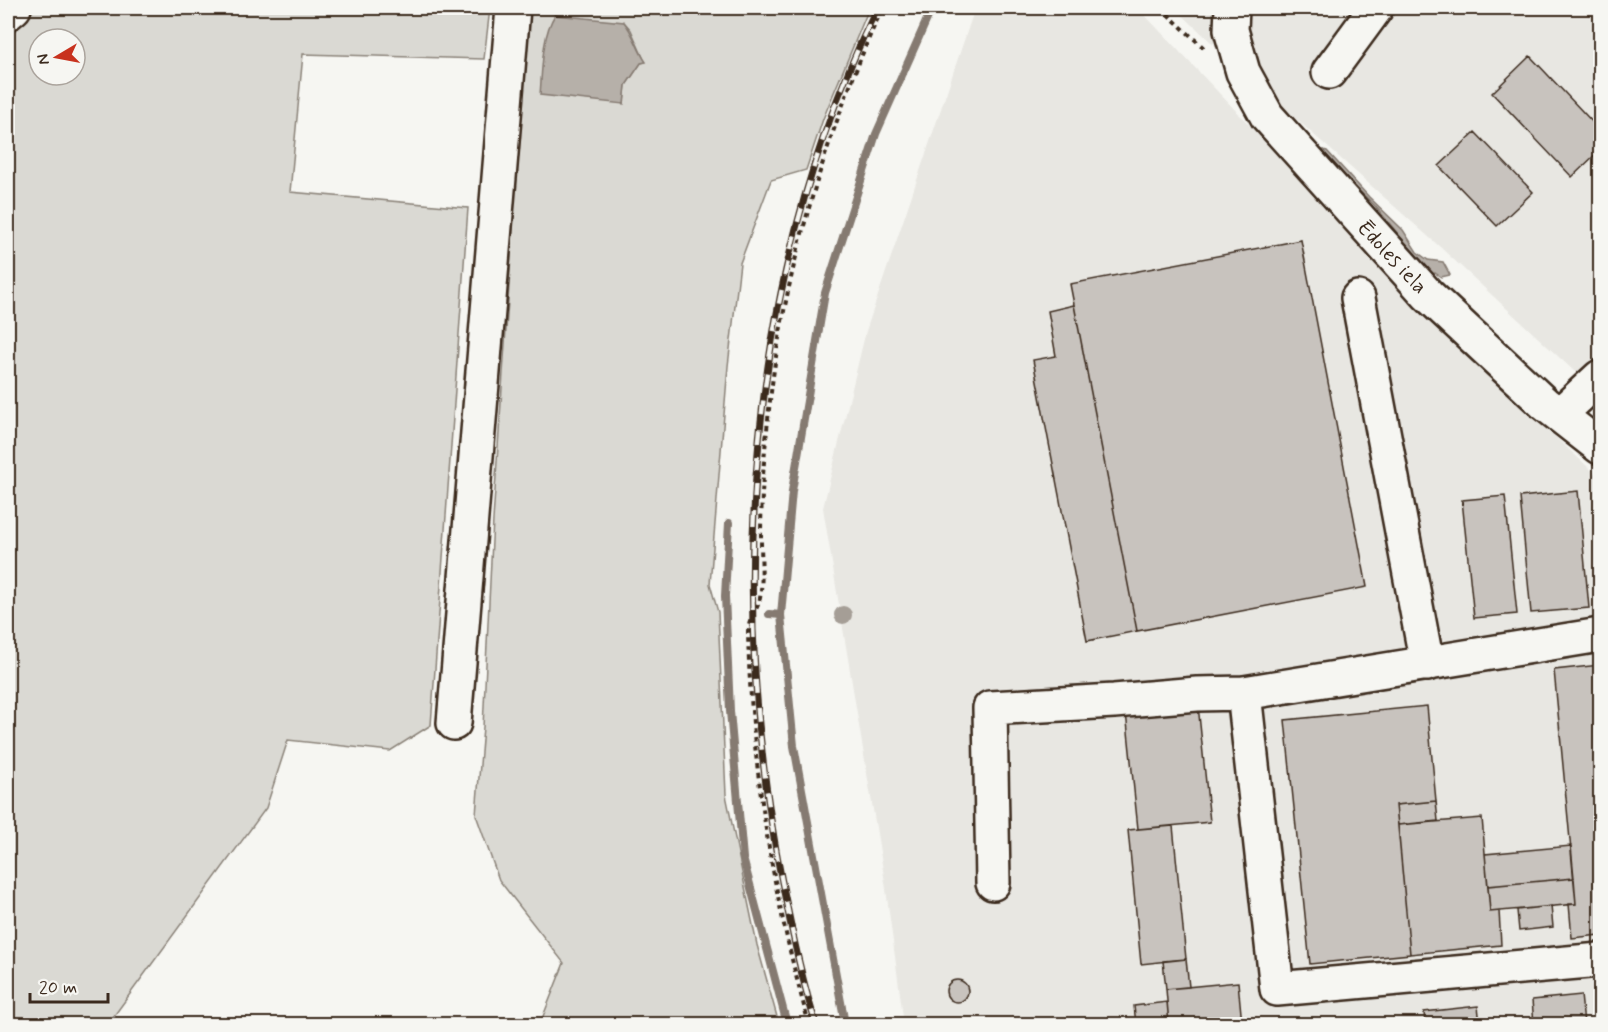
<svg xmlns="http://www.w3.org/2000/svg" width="1608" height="1032" viewBox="0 0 1608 1032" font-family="Mynerve,sans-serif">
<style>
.built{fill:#e8e7e2}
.green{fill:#dad9d3;stroke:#8a8278;stroke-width:1.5;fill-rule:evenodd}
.water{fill:#b6b0a9;stroke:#857a71;stroke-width:1.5}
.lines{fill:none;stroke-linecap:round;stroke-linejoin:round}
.stream{stroke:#857a71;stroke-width:8}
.building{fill:#c8c3be;stroke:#3b2a1e;stroke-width:1.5}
.minor-casing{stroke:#3b2a1e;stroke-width:38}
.path{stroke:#3b2a1e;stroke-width:4;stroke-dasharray:4.5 4.5;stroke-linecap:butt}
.minor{stroke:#f6f6f2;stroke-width:33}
.rail-casing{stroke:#3b2a1e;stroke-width:7}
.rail{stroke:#f6f6f2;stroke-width:4.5;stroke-dasharray:14;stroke-linecap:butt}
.tree{fill:#a59e96}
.labels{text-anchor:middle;stroke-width:6;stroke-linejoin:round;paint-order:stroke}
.street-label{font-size:21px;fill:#3b2a1e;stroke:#f6f6f2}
</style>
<rect width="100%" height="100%" fill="#f6f6f2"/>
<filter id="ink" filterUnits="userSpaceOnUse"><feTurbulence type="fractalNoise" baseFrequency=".0167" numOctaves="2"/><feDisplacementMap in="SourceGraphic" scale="12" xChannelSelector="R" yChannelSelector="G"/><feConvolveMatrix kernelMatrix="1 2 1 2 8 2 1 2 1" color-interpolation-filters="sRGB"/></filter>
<g filter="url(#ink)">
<path class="built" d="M975,8H1138L1484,371L1600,478V1024H904L885,882L823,508L866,331Z
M1175,8H1600V390L1574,371L1440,247L1267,93L1248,24L1231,30L1213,44Z"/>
<path class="green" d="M36,8H490L484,59L303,54L290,192L468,208L431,725L390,751L288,740L266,808L108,1024H8V32ZM39,39H75V75H39Z
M528,8H542L555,14L561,8H869L823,119L806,170L771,180L740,263L728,366L710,584L718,612L726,795L757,945L779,1024H540L564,963L499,880L476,815L483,727L493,520ZM624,22L631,30L645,62L641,63L626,85L624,104Z"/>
<path class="water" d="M555,15L624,22C634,34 637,49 646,62L641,63L626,85L624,104L540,95C542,72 542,34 555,15Z
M1316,148L1327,151L1369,197L1403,230L1417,252L1428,260L1443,262L1450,275L1441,277L1435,273L1431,274L1375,206Z"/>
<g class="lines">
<path class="stream" d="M729,523L725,596L730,711L743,858L787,1024
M769,614L781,615L794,746L845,1024
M781,615L792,491L825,293L876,134L932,8"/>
</g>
<path class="building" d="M1530,56L1600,130V150L1572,177L1492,93Z
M1475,132L1533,192L1497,226L1439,166Z
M1301,240L1367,587L1137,631L1070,284Z
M1074,305L1137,631L1087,641L1033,360L1056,356L1048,311Z
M1578,491L1589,608L1531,613L1520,497Z
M1505,496L1517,614L1474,618L1462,500Z
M1600,665V935L1572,938L1569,904H1576L1554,670Z
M1198,705L1210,822L1138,829L1126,712Z
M1427,706L1436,801L1396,805L1410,954L1310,964L1285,720Z
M1436,801L1438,821L1398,825L1396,805Z
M1482,818L1490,912L1499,911L1501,945L1410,954L1398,825Z
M1173,826L1186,959L1141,964L1128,830Z
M1571,846L1574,878L1488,886L1485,854Z
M1574,878L1576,904L1490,912L1488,886Z
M1551,906L1553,927L1519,931L1517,910Z
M1186,959L1189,987L1166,989L1163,961Z
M946 991a11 11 0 1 1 22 0a11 11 0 1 1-22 0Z
M1238,982L1242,1024H1169L1166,989Z
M1581,995L1584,1024H1534L1532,1000Z
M1167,1002L1169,1024H1136L1134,1006Z
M1478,1006L1480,1024H1425L1424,1012Z"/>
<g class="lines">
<defs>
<path id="minor" d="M1232,8L1231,30L1243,72L1267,116L1428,295L1545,404L1600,447
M8,13L14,8
M1329,72L1376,8
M1358,298L1427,664
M1559,415L1600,377
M1244,693L1277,989L1600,960
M454,723L513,8
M993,883L990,708L1114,701L1197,694L1244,693L1600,635"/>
</defs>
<use href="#minor" class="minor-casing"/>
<path class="path" d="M1161,8L1205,49
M809,1024C773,897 751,765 748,632C748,619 758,610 760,598C763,581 761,557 761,540C761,503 763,466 767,430C777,316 805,206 845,99C857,68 868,37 883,8"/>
<use href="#minor" class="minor"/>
<defs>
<path id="rail" d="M816,1024C801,978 792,930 782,882C725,592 747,275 877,8"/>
</defs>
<use href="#rail" class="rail-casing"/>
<use href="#rail" class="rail"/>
</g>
<circle class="tree" cx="843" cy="615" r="9"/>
</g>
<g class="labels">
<g class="street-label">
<text transform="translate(1393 257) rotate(47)" y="7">Ēdoles iela</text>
</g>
</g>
<rect width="1608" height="1032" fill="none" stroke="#f6f6f2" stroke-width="30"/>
<rect x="15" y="15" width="1578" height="1002" fill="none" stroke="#3b2a1e" stroke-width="2" filter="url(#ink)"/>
<g transform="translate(57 57) rotate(260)"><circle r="28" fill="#f6f6f2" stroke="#aba49d" stroke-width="1.5"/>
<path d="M0-4.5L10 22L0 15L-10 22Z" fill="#c8321e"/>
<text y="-9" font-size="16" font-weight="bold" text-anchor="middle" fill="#3b2a1e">N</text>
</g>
<path d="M30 993v9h78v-9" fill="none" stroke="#3b2a1e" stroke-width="3"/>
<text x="39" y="993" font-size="18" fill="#3b2a1e" stroke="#f6f6f2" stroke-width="4.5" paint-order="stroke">20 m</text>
</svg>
